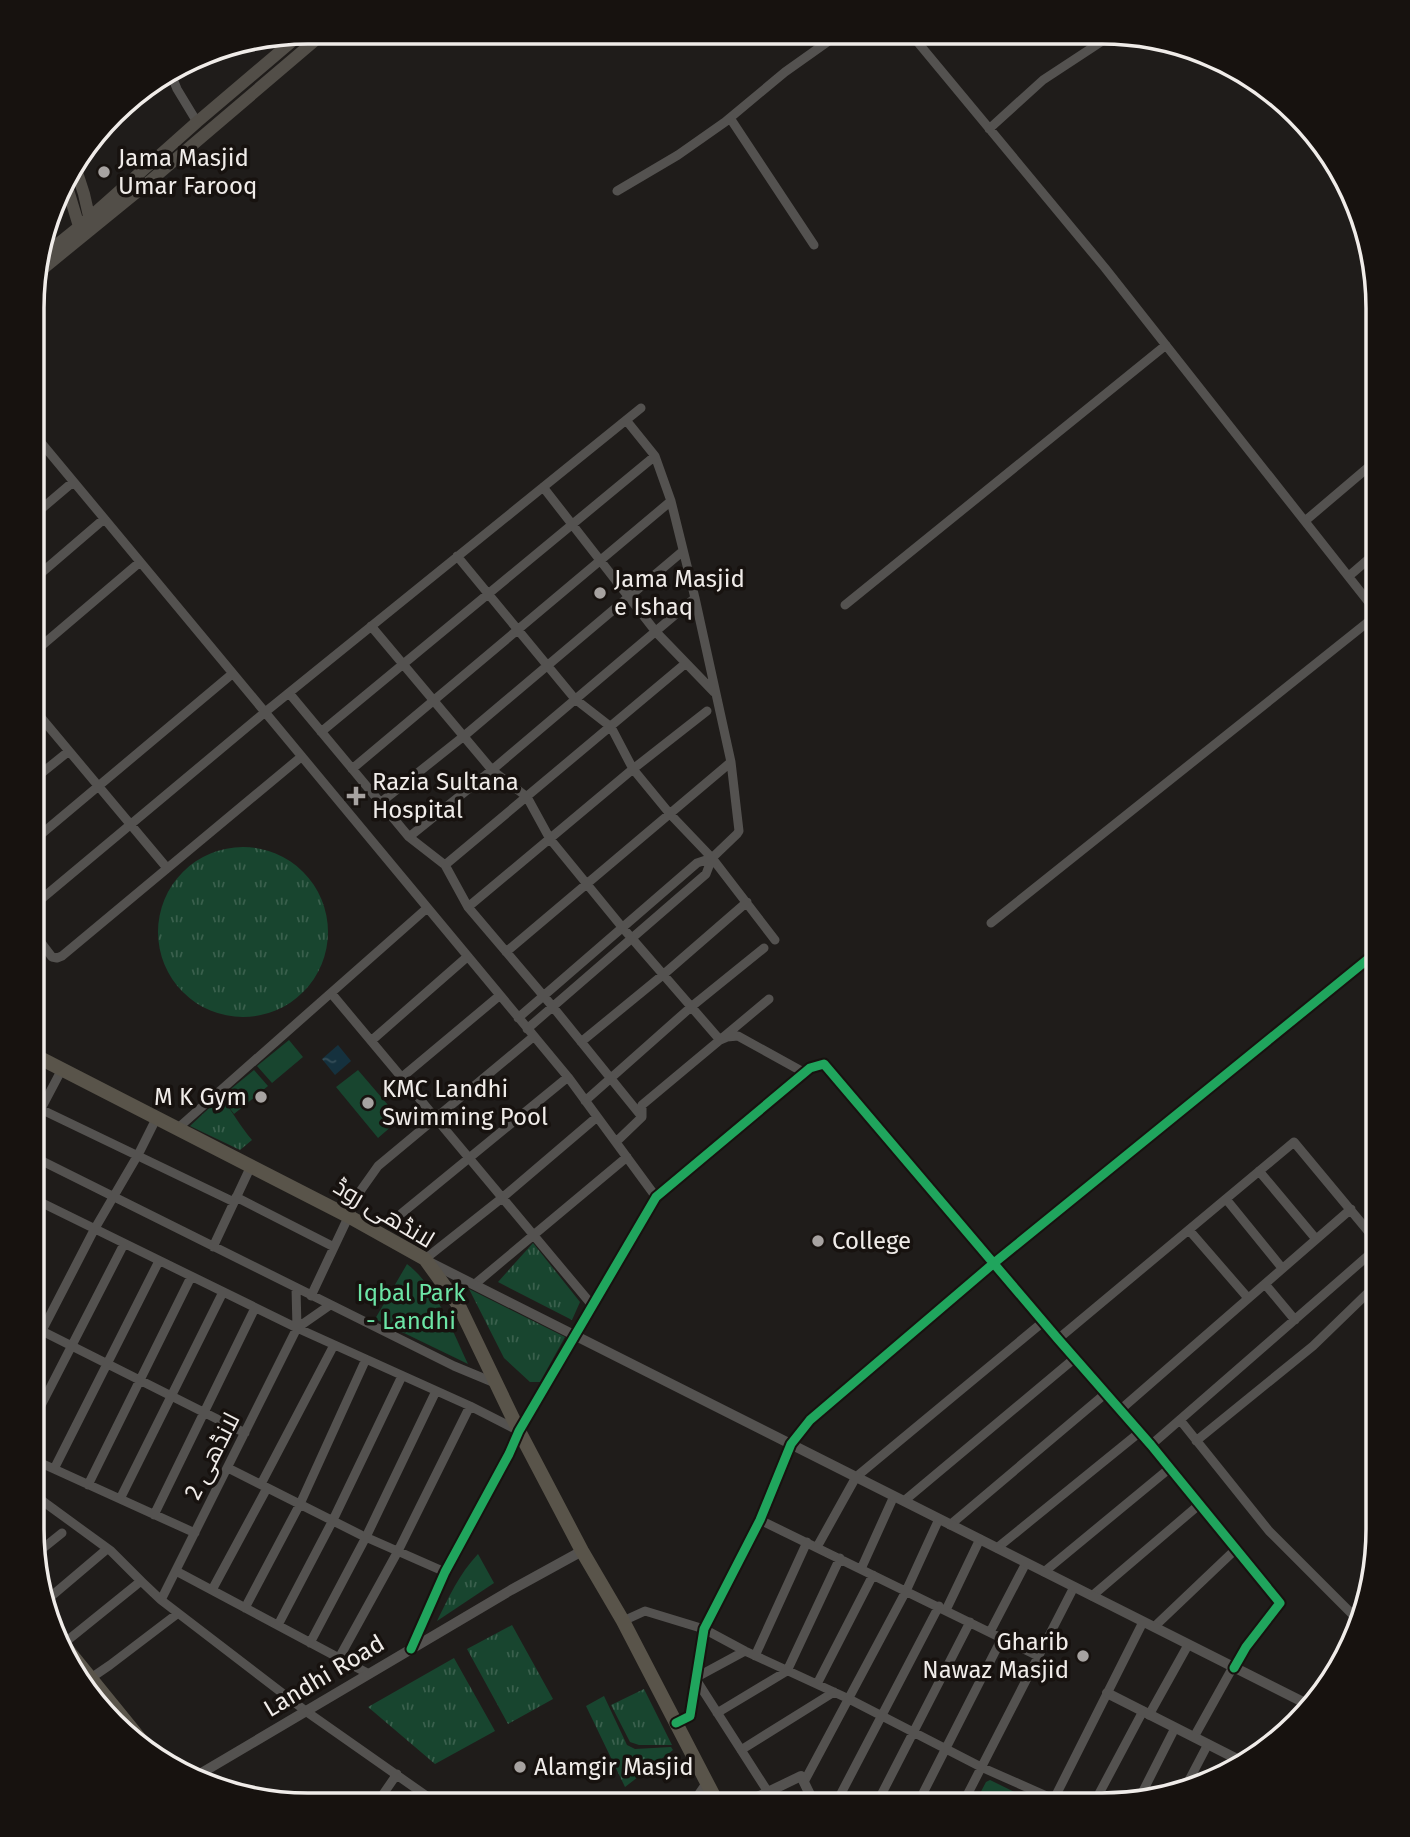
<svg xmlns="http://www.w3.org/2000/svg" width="1410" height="1837" viewBox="0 0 1410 1837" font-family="'Fira Sans',Cairo,sans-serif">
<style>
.grass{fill:url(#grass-tufts)}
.green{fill:#18452f}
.water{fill:url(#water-ripples)}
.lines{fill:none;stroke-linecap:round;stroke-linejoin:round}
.minor{stroke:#545250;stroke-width:9}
.tertiary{stroke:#545250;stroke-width:10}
.secondary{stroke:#524e48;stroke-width:12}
.primary{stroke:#59544a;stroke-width:14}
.cycleway-casing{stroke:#17120f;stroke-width:13}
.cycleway{stroke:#20a55d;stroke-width:9}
.poi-dot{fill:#a7a3a1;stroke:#17120f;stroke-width:2.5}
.labels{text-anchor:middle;stroke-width:7;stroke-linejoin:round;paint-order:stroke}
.poi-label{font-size:24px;fill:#f0ece9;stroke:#17120f;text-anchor:start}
.street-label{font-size:24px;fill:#f0ece9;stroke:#17120f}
.park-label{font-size:24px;fill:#6ce5a6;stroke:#17120f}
.rim{fill:none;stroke:#f0ece9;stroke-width:3.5}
</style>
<defs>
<pattern id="grass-tufts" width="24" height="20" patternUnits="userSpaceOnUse" patternTransform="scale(1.75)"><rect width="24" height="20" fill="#18452f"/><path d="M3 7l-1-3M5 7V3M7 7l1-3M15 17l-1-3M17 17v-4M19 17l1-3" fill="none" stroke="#3a604d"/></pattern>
<pattern id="water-ripples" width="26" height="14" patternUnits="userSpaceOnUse" patternTransform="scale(1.75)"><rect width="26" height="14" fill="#15313e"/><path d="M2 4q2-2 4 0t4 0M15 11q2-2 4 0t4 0" fill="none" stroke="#374f5a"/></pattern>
</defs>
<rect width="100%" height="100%" fill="#1f1c1a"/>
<path class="grass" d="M158 932a85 85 0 1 1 170 0a85 85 0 1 1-170 0Z
M221,1097C232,1111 240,1126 252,1140L240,1150L190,1126Z
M533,1243L580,1302L572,1320L498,1282Z
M469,1289L565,1337L540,1382H530L504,1358Z
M478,1554L494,1583L437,1621C449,1597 459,1574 478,1554Z
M512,1625L553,1699L508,1724L467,1649Z
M454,1658L495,1731L435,1764L368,1707Z
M644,1689L672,1745H639L630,1742L611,1705Z
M604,1696L627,1745L635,1749L671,1747L673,1750L625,1787L586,1706Z
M990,1780L1039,1804V1805H974L986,1782Z"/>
<path class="green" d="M289,1040L303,1057L272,1083L257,1066Z
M254,1070L268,1086L234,1114L221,1097Z
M358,1070L400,1119L378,1138L336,1087Z
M407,1264C436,1286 453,1332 468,1364L375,1319Z"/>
<path class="water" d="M338,1045L351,1061L335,1075L322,1059Z"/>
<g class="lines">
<path class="minor" d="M910,33L1105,268L1378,614
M171,74L177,89L197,122
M730,118L814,245
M989,129L1043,80L1113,34
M617,191L678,155L725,122L785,72L840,33
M34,434L568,1077L656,1197
M543,487L656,632L714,692
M33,516L73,482
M1305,521L1378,459
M457,556L575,699L611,727L633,769L670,814L712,858L775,940
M1349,576L1378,551
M33,580L104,519
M845,605L1166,345
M371,626L492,770L527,797L550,839L622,927L720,1040L727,1037L738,1036L805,1073
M33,653L140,562
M289,693L409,837L445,865L468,907L553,1007L642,1117
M33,708L167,868
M321,732L655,456
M352,769L671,501
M33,780L69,751
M380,803L464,736L683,551
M409,837L492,770L695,598
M33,841L232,674
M445,865L686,663
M33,906L264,713L641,408
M468,907L633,769L707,711
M991,923L1378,614
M33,932L52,957L57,958L62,956L301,757
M506,952L731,762
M331,993L592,1305
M518,1018L697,863L712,858L737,834L739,831L731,762L695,598L671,501L655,456L626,420
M527,1029L706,874L712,858
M371,1041L467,957
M581,1042L664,974L747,902
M401,1078L499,996
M585,1101L691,1007L764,948
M32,1105L234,1202
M32,1126L62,1069
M178,1128L426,909
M616,1142L642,1117V1105L769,999
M32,1156L454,1366L495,1383
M1259,1171L1316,1239
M236,1197L334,1247
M32,1198L297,1328L470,1406L517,1430
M1226,1199L1282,1268
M402,1213L568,1077
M1189,1230L1248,1298
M213,1247L251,1166
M425,1259L502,1198L597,1117
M475,1284L627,1157
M1265,1284L1295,1320
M296,1288L297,1328
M311,1296L361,1190L378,1166L533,1037
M330,1305L297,1328L161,1600L307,1712L438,1804
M32,1326L245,1433
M1058,1339L1294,1142L1378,1243
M32,1350L94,1230L139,1153L157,1117
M1120,1410L1351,1209
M1180,1420L1269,1531L1361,1623
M32,1423L124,1244
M1196,1441L1313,1346L1378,1283
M1151,1445L1378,1247
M32,1459L195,1533
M228,1468L361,1535L445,1572
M54,1469L159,1261
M261,1484L334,1345
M88,1485L191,1277
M120,1499L223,1292
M32,1501L37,1497L111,1551L141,1581
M904,1501L1075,1358
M154,1515L255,1308
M760,1520L1038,1656
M950,1525L1105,1394
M817,1547L856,1477L1043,1322
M997,1548L1140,1432
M37,1553L62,1533
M861,1569L894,1496
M176,1571L369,1674
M1044,1572L1170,1468
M212,1590L267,1488
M1092,1596L1200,1504
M48,1599L107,1549
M245,1608L300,1504L366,1359
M946,1610L980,1539
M623,1621L645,1611L704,1629L745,1651L849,1699L981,1767L1067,1805
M278,1625L333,1520L402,1376
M1154,1627L1236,1549
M990,1632L1026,1563
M310,1643L366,1537L436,1391
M63,1644L141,1581L161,1600
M411,1649L445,1572L509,1454L519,1431L656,1197L810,1068L824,1064L1058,1339L1151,1445L1280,1603L1246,1647L1234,1668
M745,1651L695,1678L768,1792
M755,1656L807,1542
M339,1658L398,1551L470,1406
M91,1678L110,1665L177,1614
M817,1684L873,1575
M717,1713L787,1671L840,1558
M1149,1715L1188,1645
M676,1723L690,1716L704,1629L760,1520L791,1444L810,1420L994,1263L1378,951
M1194,1737L1233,1667
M741,1750L834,1692
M1232,1772L1238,1760
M804,1782L906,1591L939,1519
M1186,1786L1208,1744
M1140,1797L1175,1728
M377,1803L397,1774
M692,1804L707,1782
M835,1805L939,1606
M876,1805L970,1622
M917,1805L1002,1638
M962,1805L1074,1587
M1051,1805L1143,1622
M1093,1805L1143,1711"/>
<path class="tertiary" d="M427,1261L1311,1706
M1107,1693L1245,1763
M198,1775L511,1590L582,1551
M743,1804L801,1776L815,1805"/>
<path class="secondary" d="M74,163L84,194L91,225
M65,180L81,233
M38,260L79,227L197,122L303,32
M34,276L143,187L325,32"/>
<path class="primary" d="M32,1054L348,1216L425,1259L459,1306L519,1431L582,1551L623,1621L718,1804
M57,1637L144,1744L152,1757"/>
<defs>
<path id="cycleway" d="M411,1649L445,1572L509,1454L519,1431L656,1197L810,1068L824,1064L1058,1339L1151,1445L1280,1603L1246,1647L1234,1668
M676,1723L690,1716L704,1629L760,1520L791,1444L810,1420L994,1263L1378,951"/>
</defs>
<use href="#cycleway" class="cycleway-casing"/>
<use href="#cycleway" class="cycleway"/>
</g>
<g class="poi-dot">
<circle cx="104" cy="172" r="7"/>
<circle cx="600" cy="593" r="7"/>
<path d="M352.5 785.5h7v7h7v7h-7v7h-7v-7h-7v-7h7z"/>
<circle cx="261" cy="1097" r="7"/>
<circle cx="368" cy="1103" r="7"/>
<circle cx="818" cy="1241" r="7"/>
<circle cx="1083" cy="1656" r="7"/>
<circle cx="520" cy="1767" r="7"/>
</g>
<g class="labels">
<g class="poi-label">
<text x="118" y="166">Jama Masjid<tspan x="118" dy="28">Umar Farooq</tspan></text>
<text x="614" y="587">Jama Masjid<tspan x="614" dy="28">e Ishaq</tspan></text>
<text x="372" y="790">Razia Sultana<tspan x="372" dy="28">Hospital</tspan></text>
<text x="382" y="1097">KMC Landhi<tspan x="382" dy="28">Swimming Pool</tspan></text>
<text x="247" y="1105" text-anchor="end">M K Gym</text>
<text x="832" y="1249">College</text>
<text x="1069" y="1650" text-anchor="end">Gharib<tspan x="1069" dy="28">Nawaz Masjid</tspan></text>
<text x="534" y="1775">Alamgir Masjid</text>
</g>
<g class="street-label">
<text transform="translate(384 1213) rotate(31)" y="8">لانڈھی روڈ</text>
<text transform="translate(212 1456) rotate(-63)" y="8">لانڈھی 2</text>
<text transform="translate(324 1676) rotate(-31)" y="8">Landhi Road</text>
</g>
<g class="park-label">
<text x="411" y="1301">Iqbal Park<tspan x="411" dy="28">- Landhi</tspan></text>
</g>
</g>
<path d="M0 0H1410V1837H0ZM308 44H1102A264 264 0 0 1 1366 308V1529A264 264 0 0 1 1102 1793H308A264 264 0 0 1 44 1529V308A264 264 0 0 1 308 44Z" fill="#17120f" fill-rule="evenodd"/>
<path class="rim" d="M308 44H1102A264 264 0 0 1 1366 308V1529A264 264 0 0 1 1102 1793H308A264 264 0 0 1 44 1529V308A264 264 0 0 1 308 44Z"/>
</svg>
